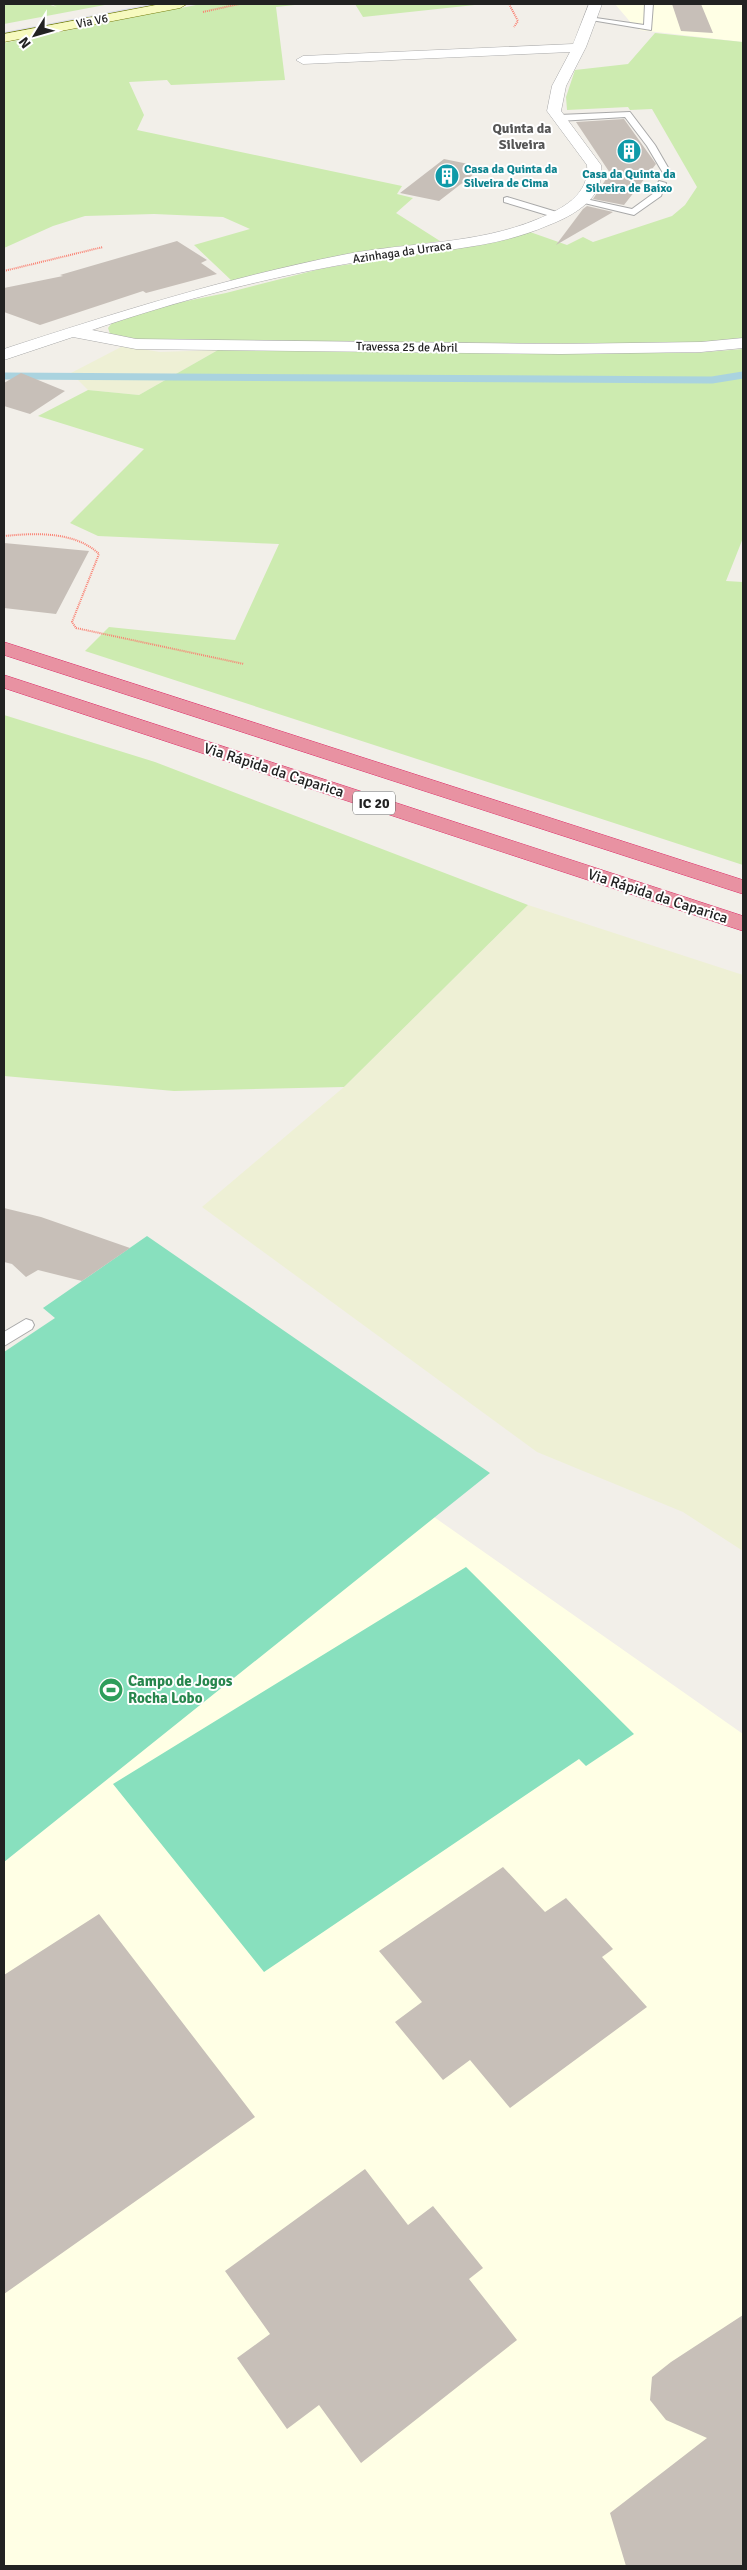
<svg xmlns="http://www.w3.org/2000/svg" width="747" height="2570" viewBox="0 0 747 2570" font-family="Signika,sans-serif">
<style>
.education{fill:#ffffe5}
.farmland{fill:#eef0d5}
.grass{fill:#cdebb0}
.pitch{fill:#88e0be}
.plaza{fill:#dddde8}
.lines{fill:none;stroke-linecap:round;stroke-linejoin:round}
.stream{stroke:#aad3df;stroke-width:7}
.building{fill:#c7bfb8}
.lane-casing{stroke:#a9a9a9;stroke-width:2}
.street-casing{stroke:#a9a9a9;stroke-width:1}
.secondary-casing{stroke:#707d05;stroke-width:1}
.highway-casing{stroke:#dc2a67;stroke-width:1}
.path{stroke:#fa8072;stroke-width:2;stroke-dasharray:1 1;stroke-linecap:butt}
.lane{fill:#fff;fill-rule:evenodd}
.street{fill:#fff;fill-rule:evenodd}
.secondary{fill:#f7fabf;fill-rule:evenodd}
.highway{fill:#e892a2;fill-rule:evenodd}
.labels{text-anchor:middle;stroke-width:4;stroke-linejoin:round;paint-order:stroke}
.far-street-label{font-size:12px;fill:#222;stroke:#fff}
.far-culture-label{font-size:12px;font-weight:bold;fill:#0d838f;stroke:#fff;text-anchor:start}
.far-neighbourhood-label{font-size:14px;font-weight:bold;fill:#555;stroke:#fff}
.shield{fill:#fff;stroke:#646464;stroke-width:1}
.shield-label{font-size:14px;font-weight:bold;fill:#222}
.street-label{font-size:15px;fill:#222;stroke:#fff}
.leisure-label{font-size:15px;font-weight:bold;fill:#27864d;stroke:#fff;text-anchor:start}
</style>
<rect width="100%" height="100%" fill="#f2efe9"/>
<path class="education" d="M615,4H743V42L639,30L641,25L632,24Z
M434,1517L743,1734V2566H4V1862Z"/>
<path class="farmland" d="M123,346L160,352L218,350L139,395L88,390L71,373Z
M528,905L743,975V1551L683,1512L537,1452L202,1207L344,1087Z"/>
<path class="grass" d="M4,4H47L57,7L51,4H110L4,24Z
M201,4H304L276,7L285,80L171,85L167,80L129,82L144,115L137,130L402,186L397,194L413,198L396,213L440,241L322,259L232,281L194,245L250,229L223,217L154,214L85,216L53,226L4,248V43Z
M355,4H484L363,17Z
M655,33L743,42V341L681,344L148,341L110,334L108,328L112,323L172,304L226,293L324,268L481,245L530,232L567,245L583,237L593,242L672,216L685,205L697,187L652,109L630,110L628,107L567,110L566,97L575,70L628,64Z
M743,349V538L726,581L743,582V865L85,651L109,627L235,640L279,544L98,536L70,523L144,449L38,416L88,390L139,395L218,350L695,353Z
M4,715L155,762L528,905L344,1087L174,1091L4,1076Z"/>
<path class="pitch" d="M147,1236L490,1473L4,1862V1352L55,1318L43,1308Z
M466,1567L634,1734L586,1766L579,1759L264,1972L113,1784Z"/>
<path class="plaza" d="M151,4H167L4,35V32Z"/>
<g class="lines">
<path class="stream" d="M4,376L712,380L743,375"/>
</g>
<path class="building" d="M672,4H701L713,33L681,31Z
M624,119L656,164L624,205L593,199L610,173L576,122Z
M444,159L483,167L439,201L400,193Z
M587,206L613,212L556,245L583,209Z
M177,241L207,260L201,263L217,274L146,293L143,291L40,325L4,312V288L63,276L60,275Z
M21,373L65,391L30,414L4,406V383Z
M4,543L89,551L56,614L4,608Z
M4,1208L41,1217L130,1248L82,1281L38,1270L26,1277L12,1264L4,1262Z
M503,1867L545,1912L566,1898L613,1949L602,1957L647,2007L510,2108L470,2060L443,2080L395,2022L422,2002L379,1951Z
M99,1914L255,2117L4,2294V1975Z
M365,2169L408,2225L433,2206L483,2268L469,2279L517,2340L361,2463L319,2405L287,2429L237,2358L270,2334L225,2271Z
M743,2315V2566H626L610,2513L707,2438L666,2420L650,2400L652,2377L671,2362Z"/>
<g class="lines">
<defs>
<path id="lane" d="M645,4H653L651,30L585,19L589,17L644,25Z
M630,112L655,145L670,171L669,173H663L647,146L625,117L559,121L555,118L559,115Z
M659,181L666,183L661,196L634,215L576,201L581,198L632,209L654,193Z
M507,197L560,213L562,215L557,218L504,202V198Z
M26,1319L32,1321L34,1325L32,1329L4,1346V1332Z"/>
<path id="street" d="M589,4H602L586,47L566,86L561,111L601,165C606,197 575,215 549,225C489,251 426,250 363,261C272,276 179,300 92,330L136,339L561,344L701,342L743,338V348L701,352L561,354L136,349L73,337L4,360V349C115,313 226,278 342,255C407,242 476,245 538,219C562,209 590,195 587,165L547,111L552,86L570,52L303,64L296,60L303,56L573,44Z"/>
<path id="secondary" d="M161,4H187L180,8L4,42V34Z"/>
<path id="highway" d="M4,642L743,880V894L4,655Z
M4,675L743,916V931L4,688Z"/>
</defs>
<use href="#lane" class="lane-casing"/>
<use href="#street" class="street-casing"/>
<use href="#secondary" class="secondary-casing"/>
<use href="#highway" class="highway-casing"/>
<path class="path" d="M509,4L518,21L514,27
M203,12L239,4
M4,271L103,247
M4,536C35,533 75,531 99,554L72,622L76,628L244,664"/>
<use href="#lane" class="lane"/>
<use href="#street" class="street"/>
<use href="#secondary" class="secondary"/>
<use href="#highway" class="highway"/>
</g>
<defs>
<symbol id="building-disc" viewBox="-11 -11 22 22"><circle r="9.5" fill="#0f9aa8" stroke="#fff"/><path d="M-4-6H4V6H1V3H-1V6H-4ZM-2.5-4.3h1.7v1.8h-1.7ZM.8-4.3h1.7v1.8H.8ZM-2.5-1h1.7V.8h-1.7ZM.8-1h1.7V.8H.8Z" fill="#fff"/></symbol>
<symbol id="stadium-disc" viewBox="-11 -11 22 22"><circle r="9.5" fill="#2e9e5b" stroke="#fff"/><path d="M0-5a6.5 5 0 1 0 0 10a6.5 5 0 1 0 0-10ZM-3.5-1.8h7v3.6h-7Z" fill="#fff"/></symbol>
</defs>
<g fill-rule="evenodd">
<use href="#building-disc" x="615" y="137" width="28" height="28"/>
<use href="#building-disc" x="433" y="162" width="28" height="28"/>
<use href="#stadium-disc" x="97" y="1676" width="28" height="28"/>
</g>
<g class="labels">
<g class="far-street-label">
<text transform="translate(92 21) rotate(-11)" y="4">Via V6</text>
<text transform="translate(402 252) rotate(-8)" y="4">Azinhaga da Urraca</text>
<text transform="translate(407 347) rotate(1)" y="4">Travessa 25 de Abril</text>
</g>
<g class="far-culture-label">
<text x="464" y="173">Casa da Quinta da<tspan x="464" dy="14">Silveira de Cima</tspan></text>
<text x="629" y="178" text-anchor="middle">Casa da Quinta da<tspan x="629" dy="14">Silveira de Baixo</tspan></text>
</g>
<g class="far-neighbourhood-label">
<text x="522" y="133">Quinta da<tspan x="522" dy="16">Silveira</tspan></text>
</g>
<rect class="shield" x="353" y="791.5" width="42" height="23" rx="4"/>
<g class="shield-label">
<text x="374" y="808">IC 20</text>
</g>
<g class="street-label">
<text transform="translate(274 770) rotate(18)" y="5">Via Rápida da Caparica</text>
<text transform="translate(658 896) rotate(18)" y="5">Via Rápida da Caparica</text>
</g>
<g class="leisure-label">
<text x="128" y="1686">Campo de Jogos<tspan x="128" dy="17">Rocha Lobo</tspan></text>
</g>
</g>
<rect width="747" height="2570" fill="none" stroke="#222222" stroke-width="10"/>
<g transform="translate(35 35) rotate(233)" stroke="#ffffff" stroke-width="4" paint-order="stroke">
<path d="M0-4L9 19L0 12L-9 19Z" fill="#222222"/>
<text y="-8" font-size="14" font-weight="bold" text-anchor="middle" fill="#222222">N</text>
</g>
</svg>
